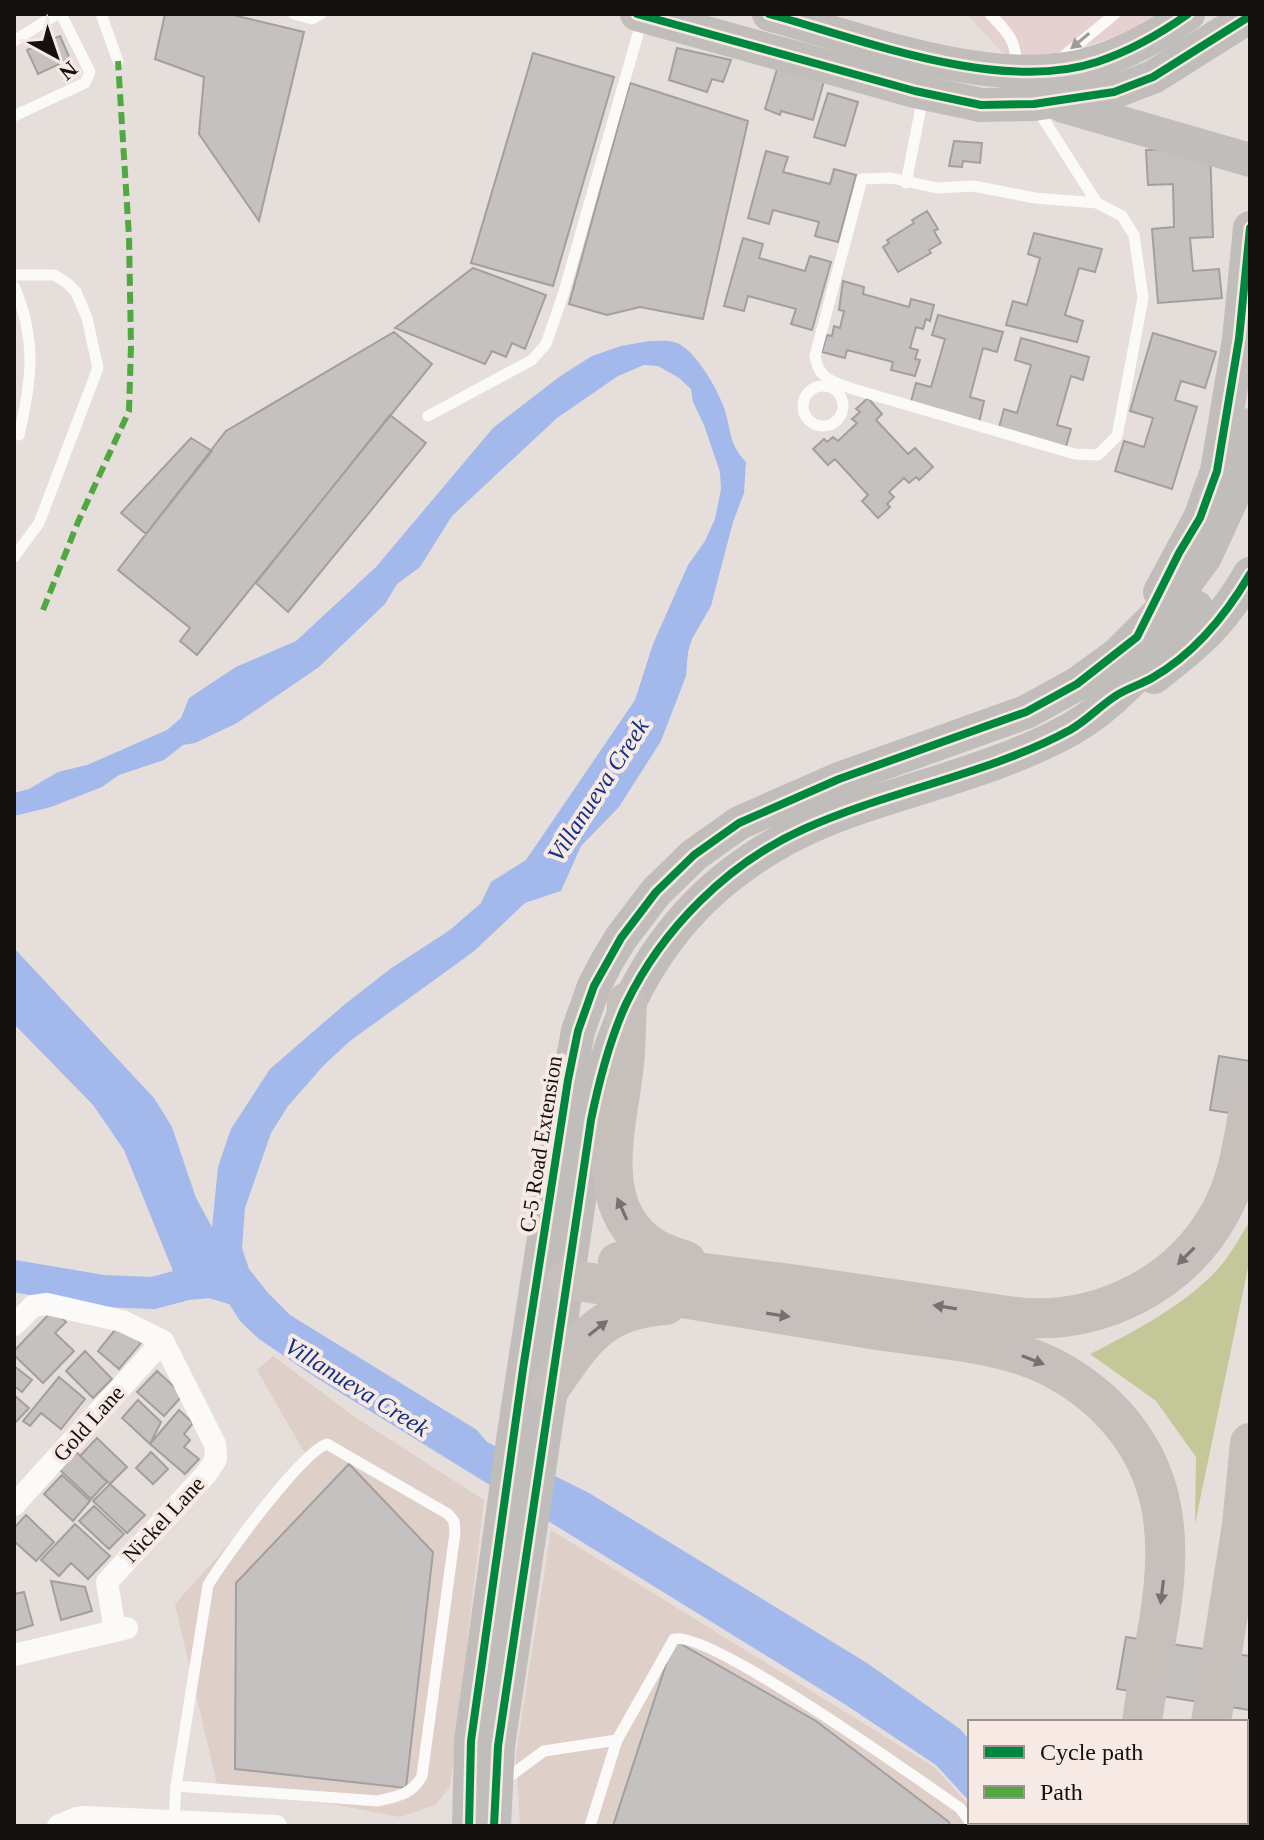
<svg xmlns="http://www.w3.org/2000/svg" width="1264" height="1840" viewBox="0 0 1264 1840" font-family="'Times New Roman',serif">
<style>
.commercial{fill:#e4d1d0}
.built{fill:#decfc8}
.green{fill:#c4c898}
.water{fill:#a3b9ec}
.lines{fill:none;stroke-linecap:round;stroke-linejoin:round}
.river{stroke:#a3b9ec;stroke-width:32}
.building{fill:#c5c1c1;stroke:#a39f9f;stroke-width:2}
.service{stroke:#fbfaf9;stroke-width:11}
.minor{stroke:#fbfaf9;stroke-width:22}
.primary{stroke:#c1bdbb;stroke-width:34}
.motorway{stroke:#c7bfbc;stroke-width:40}
.quiet{stroke:#51a841;stroke-width:6;stroke-dasharray:12 6;stroke-linecap:butt}
.cycleway-casing{stroke:#f7e9e3;stroke-width:13}
.cycleway{stroke:#00873e;stroke-width:8}
.oneway{fill:#9f9c9b}
.oneway2{fill:#76706e}
.labels{text-anchor:middle;stroke-width:8;stroke-linejoin:round;paint-order:stroke}
.street-label{font-size:22px;fill:#14100e;stroke:#f7e9e3}
.water-label{font-size:24px;font-style:italic;fill:#123185;stroke:#f7e9e3}
</style>
<rect width="100%" height="100%" fill="#e6deda"/>
<path class="commercial" d="M966,14H1161L1132,32L1063,52L1007,57Z"/>
<path class="built" d="M273,1356L355,1417L484,1500L450,1787L435,1805L400,1817L332,1804L219,1793L175,1604L307,1457L257,1370Z
M551,1530L934,1767L970,1806V1822H989L993,1826H520L516,1754Z"/>
<path class="green" d="M1250,1221V1258L1195,1524L1196,1457L1156,1401L1090,1354C1132,1333 1194,1300 1223,1263C1233,1250 1241,1235 1250,1221Z"/>
<path class="water" d="M649,341C657,341 667,340 674,342C694,347 716,387 723,405C732,429 727,442 746,462L744,493L733,522L711,606L692,639L688,652L686,676L661,741L619,807L581,846L561,891L525,903L473,952L350,1041L324,1065L288,1106L271,1133L245,1208L242,1248L249,1269L268,1293L290,1315L477,1430L487,1442L589,1493L867,1663L960,1729L970,1740V1802L936,1765L846,1705L315,1377L259,1339L240,1321L223,1294L173,1271L124,1150L93,1105L14,1024V948L154,1098L172,1127L196,1198L212,1227L218,1167L231,1129L270,1069L344,1005L390,969L450,930L481,903L491,882L526,860L635,700L653,644L688,565L705,541L715,519L721,489L720,472L704,425L693,402L691,389L679,378L658,366L644,365L618,376L557,418L452,516L420,567L397,584L385,604L319,667L237,723L195,743L183,745L164,760L119,775L102,787L51,807L14,816V793L29,789L58,772L87,765L167,730L181,718L189,698L207,686L236,667L296,641L376,567L493,428L559,377L592,356L621,346Z"/>
<g class="lines">
<path class="river" d="M14,1276L103,1291L153,1293L187,1284L211,1282L234,1289"/>
</g>
<path class="building" d="M165,14H229L304,32L259,221L199,134L204,77L155,59Z
M60,36L70,59L38,74L27,50Z
M677,48L731,60L723,82L712,79L707,92L669,80Z
M533,53L614,77L553,286L471,263Z
M778,66L824,81L813,120L781,111L780,115L765,109Z
M630,83L748,121L703,319L640,307L607,315L569,304Z
M828,93L858,102L845,146L814,137Z
M954,141L982,143L980,163L963,161L962,167L949,166Z
M1210,148L1213,237L1190,238L1193,271L1219,269L1222,298L1158,303L1152,229L1174,227L1173,184L1148,185L1146,150Z
M766,151L788,157L783,172L830,184L834,169L856,175L838,242L815,236L819,222L773,210L769,224L748,218Z
M927,211L938,229L934,231L941,243L929,250L931,253L898,272L883,247L889,243L887,240L914,223L912,220Z
M1034,233L1102,249L1095,272L1079,268L1065,315L1083,321L1077,342L1006,325L1013,301L1027,305L1040,258L1028,254Z
M743,238L763,244L759,258L805,271L810,256L831,262L812,330L791,324L796,309L748,296L744,311L724,306Z
M473,268L546,295L525,349L512,343L506,357L492,351L485,364L395,328Z
M843,281L864,287L863,294L909,307L911,299L934,305L930,321L926,319L923,329L916,327L910,348L918,350L915,359L920,360L915,376L891,370L893,362L847,350L845,358L822,352L827,335L832,336L834,326L840,328L844,311L839,310Z
M938,315L1003,332L997,352L983,348L970,397L984,401L979,423L910,405L916,383L931,387L945,339L932,335Z
M394,332L432,364L197,655L180,641L190,628L118,570L226,431Z
M1153,333L1216,352L1205,388L1181,381L1175,400L1197,407L1172,489L1115,471L1124,441L1144,447L1153,418L1130,411Z
M1021,338L1089,357L1083,380L1071,376L1057,425L1071,429L1065,450L998,431L1004,409L1017,413L1031,365L1015,360Z
M868,398L882,414L876,420L908,454L915,448L933,467L919,480L916,477L909,483L904,478L889,492L894,497L887,504L890,507L878,518L862,501L868,495L835,459L828,465L813,449L824,439L827,442L833,437L838,441L857,423L852,419L860,412L856,409Z
M390,415L426,443L288,612L256,583Z
M191,438L212,451L146,534L121,513Z
M1219,1056L1250,1061V1116L1210,1110Z
M53,1310L66,1322L55,1333L74,1351L43,1383L14,1355V1351Z
M119,1325L141,1343L119,1369L98,1351Z
M85,1351L112,1379L93,1398L66,1371Z
M14,1366L32,1380L22,1392L14,1386Z
M157,1371L183,1395L164,1416L137,1392Z
M59,1377L85,1399L61,1429L41,1413L30,1426L23,1421Z
M14,1395L29,1408L14,1424Z
M138,1400L161,1422L150,1444L122,1418Z
M179,1410L193,1423L184,1434L190,1440L184,1447L199,1459L185,1474L150,1444Z
M97,1438L127,1467L110,1484L80,1456Z
M75,1451L107,1482L91,1499L58,1468Z
M151,1452L168,1469L153,1484L136,1468Z
M349,1464L433,1552L406,1788L235,1769L236,1583Z
M62,1475L90,1501L73,1521L44,1494Z
M110,1484L145,1515L127,1533L93,1501Z
M94,1506L124,1534L109,1549L79,1521Z
M26,1515L54,1542L36,1561L14,1541V1528Z
M75,1524L110,1556L88,1579L71,1563L59,1576L41,1560Z
M51,1581L85,1587L92,1611L61,1620Z
M24,1592L33,1625L14,1631V1594Z
M1126,1637L1250,1656V1710L1117,1689Z
M674,1640L816,1721L949,1822L950,1826H613Z"/>
<g class="lines">
<path class="service" d="M101,14L118,61
M294,14L312,19L321,14
M990,14C1008,33 1017,40 1016,68
M14,41L57,14
M1060,59L1115,14
M1037,109L1097,203
M14,116L85,83L90,72L61,14
M891,178L937,188L973,186L1035,198L1097,203L1122,216L1134,235L1143,298L1117,436L1098,455L1075,454L853,389C832,381 819,380 815,356L862,179Z
M906,183L923,97
M14,275H54L66,282L76,292L87,318L98,368L39,523L14,557
M14,286C37,339 32,380 19,435
M803 406a20 20 0 1 1 40 0a20 20 0 1 1-40 0Z
M428,416L532,360L546,344L563,295L642,20
M502,1782L544,1751L617,1740L674,1639C709,1629 919,1780 960,1808L973,1826
M174,1821L176,1786L208,1585C224,1558 302,1452 327,1444L448,1514L454,1521L455,1533L422,1776C412,1795 397,1796 378,1801L176,1786
M590,1826L617,1740"/>
<path class="minor" d="M14,1325L33,1306L47,1304L122,1321L163,1341L215,1444L216,1459L207,1473L107,1582L115,1631
M14,1505L163,1341
M14,1655L127,1628
M58,1826L77,1818L85,1817L276,1826"/>
<path class="primary" d="M637,14L915,91L981,105L1034,104L1114,92L1153,77L1250,16
M769,14C863,40 1001,94 1097,62C1130,51 1160,34 1188,14
M1063,106L1250,160
M1160,592L1200,518L1217,471L1239,339L1250,228
M1154,677C1198,643 1222,623 1250,574
M469,1826L471,1741L513,1440L564,1107L578,1031L594,986L607,961L621,938L656,892L694,855L739,823L839,779L1026,712L1077,684L1118,654L1177,595L1205,557L1232,498L1250,425
M494,1826L498,1746L591,1120C623,965 703,861 855,809C924,785 1007,765 1071,729C1121,701 1159,649 1196,607"/>
<path class="motorway" d="M627,1002C626,1023 626,1044 624,1064C618,1123 590,1207 652,1247C662,1254 675,1257 686,1261
M618,1262L791,1284L1015,1317C1098,1326 1182,1285 1222,1209C1239,1177 1244,1138 1250,1102
M567,1279C668,1296 769,1313 871,1329C929,1338 1001,1341 1053,1368C1108,1397 1149,1445 1161,1506C1175,1577 1151,1652 1142,1722
M550,1388C584,1339 601,1309 666,1305
M1211,1722L1242,1525L1250,1443
M1131,1826V1822
M1191,1826V1822"/>
<path class="quiet" d="M43,610L78,522L129,411L131,346L129,237L118,61"/>
<defs>
<path id="cycleway" d="M637,14L915,91L981,105L1034,104L1114,92L1153,77L1250,16
M769,14C863,40 1001,94 1097,62C1130,51 1160,34 1188,14
M469,1826L471,1741L523,1369L568,1080L578,1031L594,986L621,938L656,892L694,855L739,823L839,779L1026,712L1077,684L1137,637L1179,553L1200,518L1217,471L1239,339L1250,228
M494,1826L498,1746L591,1120C599,1081 609,1041 626,1004C662,929 728,863 804,829C890,790 987,775 1070,730C1086,721 1099,707 1114,697C1125,689 1140,685 1152,678C1194,654 1226,615 1250,574"/>
</defs>
<use href="#cycleway" class="cycleway-casing"/>
<use href="#cycleway" class="cycleway"/>
</g>
<defs><path id="oneway-solid" d="M-6-.8H1V-3.2L6.5 0L1 3.2V.8H-6Z" transform="scale(2)"/></defs>
<use class="oneway" href="#oneway-solid" transform="translate(1080 41) rotate(140)"/>
<g class="oneway2">
<use href="#oneway-solid" transform="translate(622 1209) rotate(-114)"/>
<use href="#oneway-solid" transform="translate(1186 1256) rotate(135)"/>
<use href="#oneway-solid" transform="translate(945 1307) rotate(-171)"/>
<use href="#oneway-solid" transform="translate(778 1315) rotate(9)"/>
<use href="#oneway-solid" transform="translate(598 1328) rotate(-38)"/>
<use href="#oneway-solid" transform="translate(1033 1360) rotate(21)"/>
<use href="#oneway-solid" transform="translate(1162 1592) rotate(97)"/>
</g>
<g class="labels">
<g class="street-label">
<text transform="translate(540 1144) rotate(-81)" y="8">C-5 Road Extension</text>
<text transform="translate(88 1423) rotate(-48)" y="8">Gold Lane</text>
<text transform="translate(163 1519) rotate(-47)" y="8">Nickel Lane</text>
</g>
<g class="water-label">
<text transform="translate(598 790) rotate(-57)" y="8">Villanueva Creek</text>
<text transform="translate(357 1387) rotate(32)" y="8">Villanueva Creek</text>
</g>
</g>
<rect width="1264" height="1840" fill="none" stroke="#14100e" stroke-width="32"/>
<rect x="968" y="1720" width="280" height="104" fill="#f7e9e3" stroke="#9c928e" stroke-width="2"/>
<rect x="984" y="1746" width="40" height="12" fill="#00873e" stroke="#9c928e" stroke-width="2"/>
<text x="1040" y="1760" font-size="24" fill="#14100e">Cycle path</text>
<rect x="984" y="1786" width="40" height="12" fill="#51a841" stroke="#9c928e" stroke-width="2"/>
<text x="1040" y="1800" font-size="24" fill="#14100e">Path</text>
<g transform="translate(56 56) rotate(140)" stroke="#f7e9e3" stroke-width="6" paint-order="stroke">
<path d="M0-6L14 30L0 20L-14 30Z" fill="#14100e"/>
<text y="-12" font-size="22" font-weight="bold" text-anchor="middle" fill="#14100e">N</text>
</g>
</svg>
